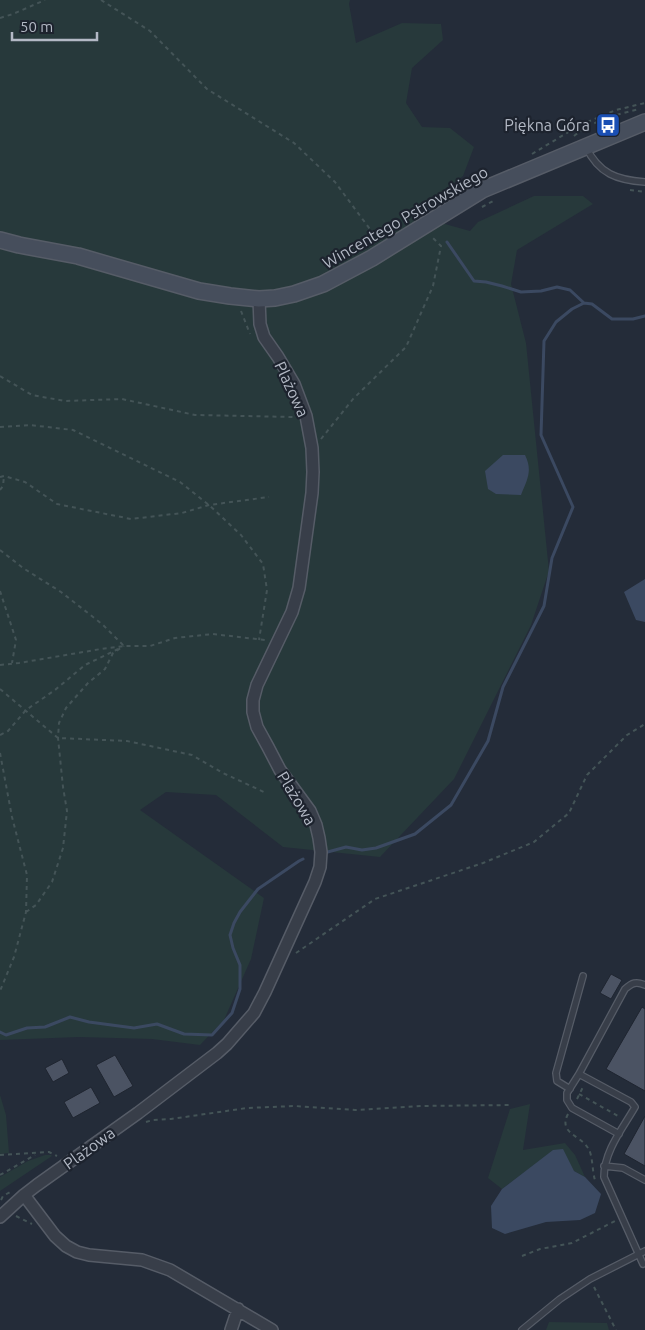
<svg xmlns="http://www.w3.org/2000/svg" width="645" height="1330" viewBox="0 0 645 1330" font-family="Ubuntu,sans-serif">
<style>
.green{fill:#27393b}
.water{fill:#3b4961}
.lines{fill:none;stroke-linecap:round;stroke-linejoin:round}
.stream{stroke:#3b4961;stroke-width:3}
.building{fill:#4b5363;stroke:#1f2530}
.lane-casing{stroke:#565c67;stroke-width:8}
.street-casing{stroke:#565c67;stroke-width:14}
.secondary-casing{stroke:#565c67;stroke-width:18}
.path{stroke:#445457;stroke-width:2;stroke-dasharray:4 4;stroke-linecap:butt}
.lane{stroke:#383e49;stroke-width:5.5}
.street{stroke:#383e49;stroke-width:11}
.secondary{stroke:#464e5c;stroke-width:15}
.labels{text-anchor:middle;stroke-width:4.5;stroke-linejoin:round;paint-order:stroke}
.poi-label{font-size:16px;fill:#b3b9c5;stroke:#1d232e;text-anchor:end}
.street-label{font-size:16px;fill:#b3b9c5;stroke:#1d232e}
</style>
<rect width="100%" height="100%" fill="#242c39"/>
<path class="green" d="M0,0H350L349,4L356,43L402,23L441,24L443,40L412,68L406,103L422,127L450,128L474,147L463,176L423,207L402,212L470,231L478,222L534,196H583L593,204L517,250L511,284L526,343L549,571L531,625L454,779L380,857L283,847L216,795L166,792L140,810L264,898L251,959L224,1020L200,1045L152,1039L79,1037L0,1040Z
M0,1095L6,1115L9,1153L0,1154Z
M530,1104L523,1150L565,1143L575,1155L585,1177L574,1171L553,1151L502,1189L488,1178L510,1109Z
M45,1155H51L52,1156L0,1191V1177L28,1161Z
M549,1322L607,1323L609,1330H546Z"/>
<path class="water" d="M503,455H525C533,471 527,480 521,495L496,494L488,489L485,471Z
M645,579V622L636,620L624,592Z
M563,1149L574,1171L585,1177L601,1194L595,1213L580,1220L546,1222L505,1234L492,1228L491,1206L502,1189L553,1150Z"/>
<g class="lines">
<path class="stream" d="M427,204L429,208
M447,242L474,281L486,282L502,286L521,292L541,291L557,287L570,290L584,303
M324,853L346,847L362,850L376,848L415,834L451,805L488,741L503,687L544,606L552,558L573,507L541,435L544,341L556,322L572,309L584,303L592,304L612,319H633L645,316
M0,1032L6,1035L27,1028L45,1027L70,1017L89,1022L134,1028L157,1024L184,1034L212,1035L232,1013L240,989V965L233,948L230,935L234,923L240,912L258,889L299,861L303,859"/>
</g>
<path class="building" d="M611,974L622,980L611,999L600,993Z
M642,1007L645,1009V1091L606,1069Z
M115,1055L133,1086L114,1097L96,1065Z
M62,1059L69,1073L53,1082L45,1068Z
M91,1087L100,1103L73,1118L64,1102Z
M645,1116V1166L624,1154Z"/>
<g class="lines">
<defs>
<path id="lane" d="M586,147C599,174 617,180 645,182
M579,1074L631,1102L635,1107C623,1128 604,1151 604,1177L643,1264
M570,1089L557,1081L556,1073L583,976
M619,1134L572,1108L567,1100V1093L579,1074L625,989C632,983 636,981 645,985
M604,1166L623,1168L645,1180
M522,1330L560,1299L590,1279L645,1251"/>
<path id="street" d="M24,1195L55,1236L66,1246L77,1252L89,1255L142,1260L170,1270L272,1330
M0,1217L24,1195L37,1185L138,1113L217,1053L227,1044L254,1013L265,992L315,882L320,867L321,852L319,838L316,825L310,811L280,770L268,747L257,727L253,712V700L257,685L292,612L299,588L312,493L313,472L312,448L306,416L294,384L278,357L264,337L260,324L259,299
M231,1330L238,1309"/>
<path id="secondary" d="M0,240L19,245L78,256L199,291L230,296L259,299L275,298L294,294L323,284L372,258L482,190L645,122"/>
</defs>
<use href="#lane" class="lane-casing"/>
<use href="#street" class="street-casing"/>
<use href="#secondary" class="secondary-casing"/>
<path class="path" d="M101,0L150,31L207,89L294,143L335,182L378,240
M0,18L13,14L45,0
M574,136C592,121 617,114 640,109
M532,154L580,125L616,110L645,103
M630,190L645,192
M482,207L493,201
M241,311L250,334
M0,376L32,395L65,401L122,399L195,415L293,417
M0,427L30,425L73,430L180,482L209,505L241,535L263,564L267,590L259,640
M321,439L353,399L406,347L433,286L441,246L432,237
M0,477L4,476L25,482L57,504L131,519L182,513L209,505L269,497
M0,490L3,486L4,476
M0,550L23,568L61,592L102,624L124,646
M0,591L16,640L12,663
M0,665L19,663L101,649L124,646H150L175,638L213,634L265,640
M0,689L58,738L127,741L192,755L223,773L266,793
M0,735L8,731L26,710L55,690L85,665L118,649
M0,753L12,817L27,875L26,912L14,957L0,991
M26,912L36,905L52,882L63,848L67,811L63,787L58,738L59,723L66,708L88,683L105,669L113,653L124,646
M296,953L375,899L483,863L534,842L569,813L587,775L627,735L645,724
M579,1094L618,1116
M577,1099L584,1085
M568,1114C558,1133 580,1135 588,1148C593,1155 592,1171 595,1180
M146,1122L153,1120L171,1119L247,1108L295,1106L355,1110L421,1106L512,1105
M0,1155L49,1152L57,1156
M0,1175L35,1155
M1,1200L3,1196L10,1192
M16,1216L32,1224
M522,1256L540,1249L572,1243L615,1221
M594,1287L616,1330"/>
<use href="#lane" class="lane"/>
<use href="#street" class="street"/>
<use href="#secondary" class="secondary"/>
</g>
<defs>
<symbol id="bus-square" viewBox="-11 -11 22 22"><rect x="-9" y="-9" width="18" height="18" rx="4" fill="#1a4fb4" stroke="#1d232e"/><path d="M-5-6H5V4H4V6H2V4H-2V6H-4V4H-5ZM-3.5-4V0h7V-4ZM-3.5 1.2v1.5H-2V1.2ZM2 1.2v1.5H3.5V1.2Z" fill="#fff"/></symbol>
</defs>
<g fill-rule="evenodd">
<use href="#bus-square" x="594" y="111" width="28" height="28"/>
</g>
<g class="labels">
<g class="poi-label">
<text x="590" y="131">Piękna Góra</text>
</g>
<g class="street-label">
<text transform="translate(405 217) rotate(-30)" y="6">Wincentego Pstrowskiego</text>
<text transform="translate(292 389) rotate(65)" y="6">Plażowa</text>
<text transform="translate(297 798) rotate(59)" y="6">Plażowa</text>
<text transform="translate(89 1148) rotate(-36)" y="6">Plażowa</text>
</g>
</g>
<path d="M12 32v8h85v-8" fill="none" stroke="#b3b9c5" stroke-width="2.5"/>
<text x="20" y="32" font-size="15" fill="#b3b9c5" stroke="#1d232e" stroke-width="4" paint-order="stroke">50 m</text>
</svg>
